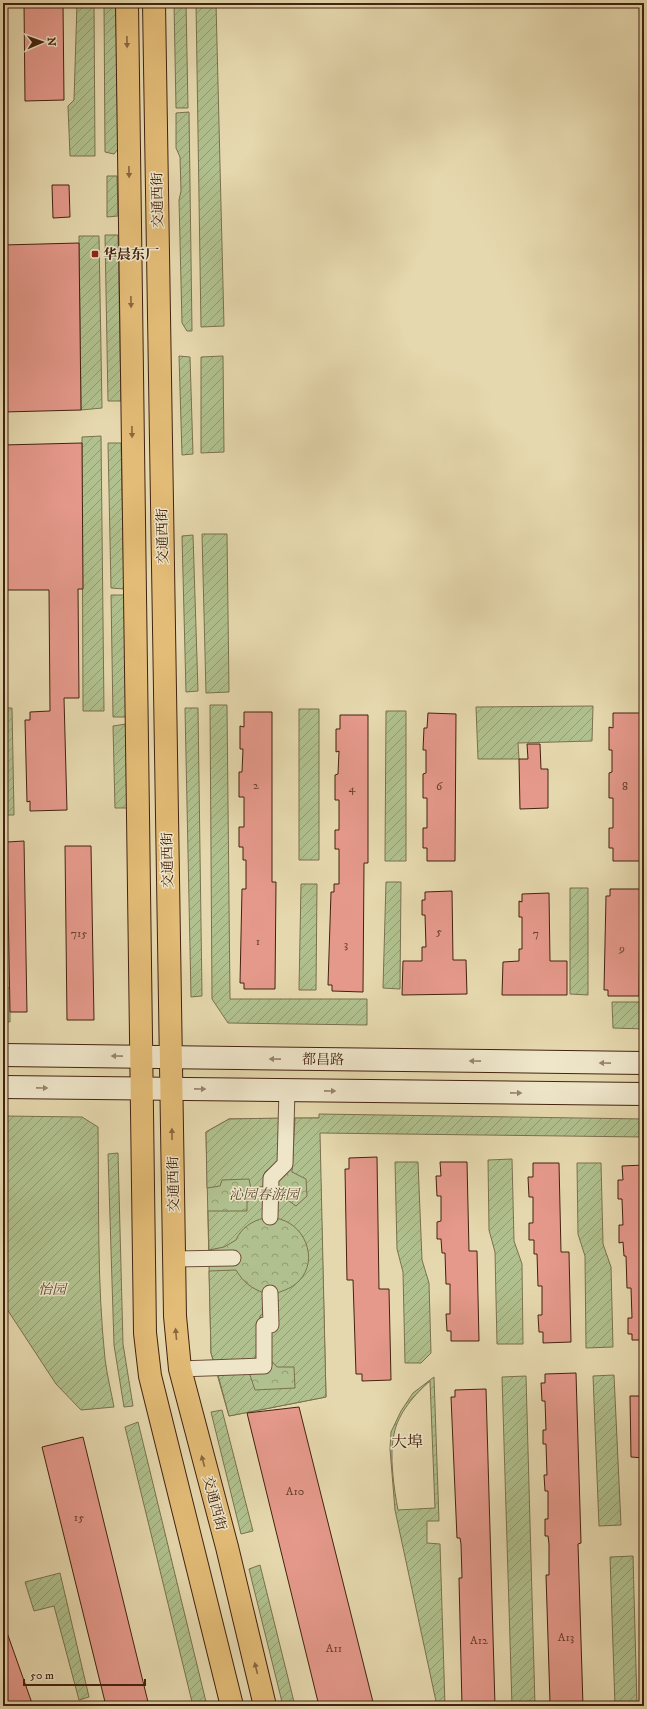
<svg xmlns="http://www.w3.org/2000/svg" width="647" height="1709" viewBox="0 0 647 1709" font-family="'IM FELL DW Pica','Noto Serif SC',serif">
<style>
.park{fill:url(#park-crowns);stroke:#7a714e}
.garden{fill:url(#garden-furrows);stroke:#7a714e;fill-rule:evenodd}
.building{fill:#e5998b;stroke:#43220f}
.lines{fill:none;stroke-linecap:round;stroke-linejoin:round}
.street-casing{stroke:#6c5037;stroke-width:17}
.secondary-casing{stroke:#43220f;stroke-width:24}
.primary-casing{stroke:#43220f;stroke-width:24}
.street{stroke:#efe6ca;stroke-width:15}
.secondary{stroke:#efe6ca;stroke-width:22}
.primary{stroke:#e3bc77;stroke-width:22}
.oneway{fill:#8b673e}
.oneway2{fill:#99846c}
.poi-dot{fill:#8f2418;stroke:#efe6ca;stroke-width:1.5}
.labels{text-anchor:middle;stroke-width:3;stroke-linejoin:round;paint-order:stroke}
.number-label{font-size:12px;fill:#6c402e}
.street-label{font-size:14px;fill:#43220f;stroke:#efe6ca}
.poi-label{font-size:14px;font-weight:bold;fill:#43220f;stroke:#efe6ca;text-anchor:start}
.park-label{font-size:14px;font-style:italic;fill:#5e4a2f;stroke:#efe6ca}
.quarter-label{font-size:16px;fill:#43220f;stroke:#efe6ca}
</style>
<defs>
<pattern id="park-crowns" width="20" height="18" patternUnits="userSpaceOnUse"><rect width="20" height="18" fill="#b0c08e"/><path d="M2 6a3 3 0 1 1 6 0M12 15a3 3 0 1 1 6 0" fill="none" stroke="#919c72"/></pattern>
<pattern id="garden-furrows" width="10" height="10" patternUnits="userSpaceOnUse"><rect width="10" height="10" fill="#b0c08e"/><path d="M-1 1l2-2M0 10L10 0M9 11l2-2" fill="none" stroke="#919c72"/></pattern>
</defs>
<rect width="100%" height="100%" fill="#e6d8ae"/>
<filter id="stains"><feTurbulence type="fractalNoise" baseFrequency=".005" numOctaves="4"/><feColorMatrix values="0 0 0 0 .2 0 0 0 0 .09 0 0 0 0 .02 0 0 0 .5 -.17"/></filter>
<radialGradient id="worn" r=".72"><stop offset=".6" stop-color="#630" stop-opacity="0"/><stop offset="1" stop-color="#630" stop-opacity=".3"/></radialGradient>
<path class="park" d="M3,987L10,988V1022L3,1021Z
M319,1118L326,1397L229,1416L211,1353L206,1132L229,1119Z"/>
<path class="garden" d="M77,3H94L95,156H70L68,106L74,100Z
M104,3H116L118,149L114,154L105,152Z
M174,3H186L188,108H176Z
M196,3H216L224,326L201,327Z
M189,112L192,331H187L182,323L179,200L181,191L180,157L176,148V113Z
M107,176H117L118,216L107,217Z
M105,235H118L121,401H108Z
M79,236H99L102,408L81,410Z
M179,356L190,357L193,454L182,455Z
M223,356L224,452L201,453V357Z
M101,436L104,711H83L82,437Z
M108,443H121L124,589L111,588Z
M202,534H227L229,692L206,693Z
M193,535L198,691L186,692L182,536Z
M111,595H124L126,717H113Z
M210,705H227L230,999H367V1025L228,1023L212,999Z
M593,706L592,741L518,743L519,759H478L476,707Z
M3,708H12L14,815H3Z
M185,708H198L202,996L191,997Z
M299,709H319V860H299Z
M386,711H406V861H385Z
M126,724L129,808H115L113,726Z
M386,882H401L400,989L383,988Z
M301,884H317L316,990H299Z
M570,888H588V995L570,994Z
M612,1002H644V1029L613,1028Z
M319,1114L644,1119V1137L320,1133L326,1397L229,1416L218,1375L243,1372L250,1375L255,1390L295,1388L294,1367H277L267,1356L266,1331H275L277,1293C285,1290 292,1288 299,1281C320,1259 304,1222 275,1218L277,1197L281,1195L296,1206L307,1196L306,1179L292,1172L295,1118H319Z
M3,1116L82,1117L98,1127C99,1204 97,1282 105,1359C107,1375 111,1391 114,1407L81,1410L56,1384L3,1303Z
M282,1118L279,1162L265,1172L264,1186L251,1189L249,1179L222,1180L220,1186L207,1188L206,1132L229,1119Z
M118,1153L123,1344L133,1406L124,1407L114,1345L108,1154Z
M512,1159L514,1241L522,1264L523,1344H497L495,1252L489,1230L488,1160Z
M395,1162H418L422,1260L429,1283L431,1353L421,1363H405L403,1272L397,1249Z
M577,1163H601L603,1244L611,1267L613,1347L586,1348L585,1256L578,1234Z
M247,1195H263L264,1218C252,1221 241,1228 236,1240L224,1247L209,1250L208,1211H247Z
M236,1270C244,1283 251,1288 264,1293L266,1311L260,1316V1351L252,1361L214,1362L211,1353L209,1271Z
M614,1375L621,1525L599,1526L593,1376Z
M526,1376L535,1706H512L502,1377Z
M434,1377L439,1521H427V1543L440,1544L445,1706H437L395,1510L390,1449L391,1432L401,1411L413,1393ZM430,1381L435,1508L398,1510C394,1489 389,1455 394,1434C398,1413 415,1394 430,1381Z
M222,1410L253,1531L241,1534L211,1412Z
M138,1422L207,1706H193L125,1427Z
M633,1556L637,1706H615L610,1557Z
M260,1565L295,1706H283L249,1569Z
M60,1573L89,1697L79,1700L54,1606L34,1611L25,1582Z"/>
<path class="building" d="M24,3H63L64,100L25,101Z
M52,185H69L70,217L53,218Z
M79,243L81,410L3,412V245Z
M82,443L83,589H78L79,698H64L67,810L30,811V801L27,802L25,720H30V712L50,711L49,590H3V445Z
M244,712H272V882H276L275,989H244V983H240L242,889H246V860H243V847H239V827H244V797H239V772H242L243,749H240V726L244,727Z
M428,713L456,714L455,861H427V848H423V828H427V798H423V774L426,773V750H423L424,728H427Z
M613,713H642L641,861H613V848H609V828H613V798H609V773L612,772V750H609V727L613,728Z
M340,715H368V863H364L363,992L332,991V985H328L331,892H334V884H339V849H335V830H339V800H335V775L338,774L339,751L336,752V729H340Z
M527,744H540L541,769H548V808L520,809L519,759H528Z
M24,841L27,1012H10L7,842Z
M65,846H91L94,1020H67Z
M610,889H640L639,996H608V990H604L606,896H610Z
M452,891L453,960H466L467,994L402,995L403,961H422V947H426L425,915H422V900H425V892Z
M549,893L550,961H567V995H502L503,962L519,961V949H522V917H519V901L522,902V894Z
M377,1157L379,1289H389L391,1380L362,1381V1374H356L353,1280H347L345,1169H349V1158Z
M440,1162H467L469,1251H477L479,1341H451V1331H447L446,1314H450V1284H446L445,1253H442L441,1239H437V1222L441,1221V1196H437L436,1176H441Z
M533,1163H559L561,1252H569L571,1342L543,1343V1332H539L538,1315H542V1286H538L537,1254H534V1240H529V1223H533V1197H529L528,1177H533Z
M644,1165V1340H632V1334H628V1318H632L631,1288H627L626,1256H624L623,1242L619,1243V1225H623L622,1199H618V1180H623L622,1166Z
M576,1373L581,1543L578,1544L583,1706H553V1702L550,1703L546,1575H549V1544L548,1536H545V1519H548V1491H545L544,1475H547L546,1444H543V1430H546L545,1401H542L541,1383H545V1374Z
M486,1389L495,1706H462L459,1578H462L461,1544L460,1538H457L451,1397H455V1390Z
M630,1396H644V1458L631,1457Z
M299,1407L374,1706H319L247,1413Z
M83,1437L149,1706H106L42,1447Z
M3,1627H5L33,1706H3Z"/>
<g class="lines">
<defs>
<path id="street" d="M270,1217L271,1178L285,1164L287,1090
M174,1259L233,1258
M180,1369L264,1366V1325H271L270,1293"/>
<path id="secondary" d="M3,1055L644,1063
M3,1087L644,1094"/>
<path id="primary" d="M127,3L145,1333L150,1376L232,1706
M154,3L175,1316L180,1369L227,1547L265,1706"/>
</defs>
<use href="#street" class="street-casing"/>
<use href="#secondary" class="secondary-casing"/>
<use href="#primary" class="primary-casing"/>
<use href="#street" class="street"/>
<use href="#secondary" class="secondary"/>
<use href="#primary" class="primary"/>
</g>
<defs><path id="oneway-solid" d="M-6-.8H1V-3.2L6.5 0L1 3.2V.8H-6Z"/></defs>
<g class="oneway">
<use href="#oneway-solid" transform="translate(127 42) rotate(89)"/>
<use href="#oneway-solid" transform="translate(129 172) rotate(89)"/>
<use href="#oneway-solid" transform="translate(131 302) rotate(89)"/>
<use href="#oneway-solid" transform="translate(132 432) rotate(89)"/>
<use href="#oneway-solid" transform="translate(172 1134) rotate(-91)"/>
<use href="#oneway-solid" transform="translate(176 1334) rotate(-95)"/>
<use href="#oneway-solid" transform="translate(203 1461) rotate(-105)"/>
<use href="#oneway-solid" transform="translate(256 1668) rotate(-104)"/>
</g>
<g class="oneway2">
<use href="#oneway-solid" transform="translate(117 1056) rotate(-179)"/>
<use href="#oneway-solid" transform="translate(275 1059) rotate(-179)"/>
<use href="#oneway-solid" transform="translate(475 1061) rotate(-179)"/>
<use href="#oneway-solid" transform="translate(605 1063) rotate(-179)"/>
<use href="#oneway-solid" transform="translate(42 1088) rotate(1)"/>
<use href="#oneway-solid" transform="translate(200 1089) rotate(1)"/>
<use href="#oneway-solid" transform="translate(330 1091) rotate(1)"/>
<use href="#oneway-solid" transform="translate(516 1093) rotate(1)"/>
</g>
<rect class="poi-dot" x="91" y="250" width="8" height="8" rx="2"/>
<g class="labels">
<g class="number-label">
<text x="256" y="789">2</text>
<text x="439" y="790">6</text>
<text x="625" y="790">8</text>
<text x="352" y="792">4</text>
<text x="439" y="935">5</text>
<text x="79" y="937">715</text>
<text x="536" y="937">7</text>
<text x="258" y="945">1</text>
<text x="346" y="948">3</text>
<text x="622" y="952">9</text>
<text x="295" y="1495">A10</text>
<text x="79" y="1521">15</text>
<text x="566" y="1641">A13</text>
<text x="479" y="1644">A12</text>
<text x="334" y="1652">A11</text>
</g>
<g class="street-label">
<text transform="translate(157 200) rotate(-91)" y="5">交通西街</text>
<text transform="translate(162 536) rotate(-91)" y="5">交通西街</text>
<text transform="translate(167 860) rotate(-91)" y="5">交通西街</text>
<text transform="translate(323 1059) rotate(1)" y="5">都昌路</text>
<text transform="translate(173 1184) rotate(-91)" y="5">交通西街</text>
<text transform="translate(215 1503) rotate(75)" y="5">交通西街</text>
</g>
<g class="poi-label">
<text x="103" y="259">华晨东厂</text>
</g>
<g class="park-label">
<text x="264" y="1199">沁园春游园</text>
<text x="52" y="1294">怡园</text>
</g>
<g class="quarter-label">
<text x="407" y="1447">大埠</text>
</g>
</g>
<rect width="647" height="1709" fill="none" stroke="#e6d8ae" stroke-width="16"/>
<rect x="4" y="4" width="639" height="1701" fill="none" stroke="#43220f" stroke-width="2"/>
<rect x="8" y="8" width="631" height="1693" fill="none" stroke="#43220f"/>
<g transform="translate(42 42) rotate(88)" stroke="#efe6ca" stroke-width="3" paint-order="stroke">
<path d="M0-3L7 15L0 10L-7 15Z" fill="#43220f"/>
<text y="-6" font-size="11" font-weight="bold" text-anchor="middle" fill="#43220f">N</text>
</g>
<path d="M24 1679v6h121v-6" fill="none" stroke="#43220f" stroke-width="2"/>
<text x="30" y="1679" font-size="12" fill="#43220f" stroke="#efe6ca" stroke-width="3" paint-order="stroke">50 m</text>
<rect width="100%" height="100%" filter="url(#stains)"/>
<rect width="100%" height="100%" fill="url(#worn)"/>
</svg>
